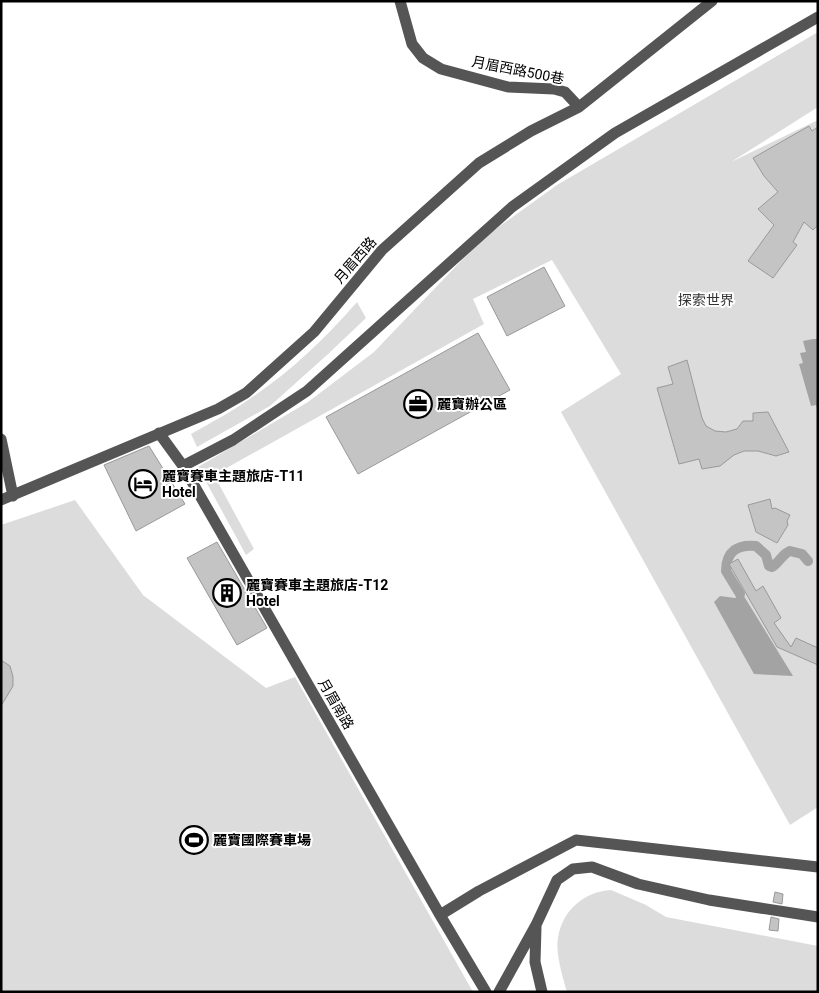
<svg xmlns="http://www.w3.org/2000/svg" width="819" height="993" viewBox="0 0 819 993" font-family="Roboto,'Noto Sans TC',sans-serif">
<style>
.green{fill:#dcdcdc}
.water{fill:#a3a3a3}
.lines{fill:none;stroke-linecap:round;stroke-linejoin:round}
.canal{stroke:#a3a3a3;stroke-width:10}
.building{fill:#c4c4c4;stroke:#999}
.minor{stroke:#555;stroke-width:11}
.labels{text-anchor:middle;stroke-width:4;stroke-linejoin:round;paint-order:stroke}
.street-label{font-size:14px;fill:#000;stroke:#fff}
.park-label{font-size:14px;fill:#333;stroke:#fff}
.poi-label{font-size:14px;font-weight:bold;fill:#000;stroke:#fff;text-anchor:start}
</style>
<rect width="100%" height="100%" fill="#fff"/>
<path class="green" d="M818,32V107L731,162L818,120V807L790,825L561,412L621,374L552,260L473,299L484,324L214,475L254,549L246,555L198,467L308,402L374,352L482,239L557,185Z
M357,302L366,318L327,355L270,406L197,447L191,434C210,423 230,413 248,400C289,373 325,339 357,302Z
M75,500L143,595L266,688L295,677L473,992H1V525Z
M611,890L646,905L666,917L818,946V992H567C563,978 555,952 558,938C562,911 583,892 611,890Z"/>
<path class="water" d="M813,339H818V411L816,405L811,406L799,364L803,363L800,353L806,352L803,341Z
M742,593L793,676L754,674L714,602L720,596L735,598Z"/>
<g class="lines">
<path class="canal" d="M740,594L726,571C726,551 738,544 756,546L766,555L769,566L772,567C780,562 782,554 790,551L802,554L808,561"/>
</g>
<path class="building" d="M809,126L812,131L818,127V225L813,230L804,222L793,242L797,245L773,278L748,261L774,225L758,209L778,192L764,176L753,158Z
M544,267L565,306L507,336L487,297Z
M478,333L510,390L358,474L326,417Z
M687,360L702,418L706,426L715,431L726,432L737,429L743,421H753V413L768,412L789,452L776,456L758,451H744L734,455L720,466L702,469L699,459L679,464L657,388L673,384L668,367Z
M149,446L185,504L136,531L104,465Z
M770,499L772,509L775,508L790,515L787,521L788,525L777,543L756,532L748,505Z
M217,542L267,628L237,645L187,558Z
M738,559L756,591L763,586L781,618L774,623L791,647L796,638L818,648V665L777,647L729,564Z
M1,660L10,666L13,677V686L1,706Z
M775,892L783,894L782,904L773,902Z
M771,917L779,919L778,931L769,930Z"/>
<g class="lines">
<path class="minor" d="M400,1L412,44L423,58L441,69L508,87L554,89L565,92L579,107
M159,433L183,466L440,915L486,992
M1,439L13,496
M183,466L233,440L307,391L512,207L615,133L818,17
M1,500L218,409L246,393L314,332L382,250L479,163L531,131L579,107L712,1
M440,915L479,891L576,840L818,867
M536,927L535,962L542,992
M499,992L536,925L557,880L573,869L592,867L638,884L709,900L818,917"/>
</g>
<defs>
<symbol id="office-ring" viewBox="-11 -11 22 22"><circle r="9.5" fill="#fff" stroke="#000" stroke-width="1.5"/><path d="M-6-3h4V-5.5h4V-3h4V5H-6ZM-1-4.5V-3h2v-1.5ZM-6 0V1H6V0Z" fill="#000"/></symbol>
<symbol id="hotel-ring" viewBox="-11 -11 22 22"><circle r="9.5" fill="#fff" stroke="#000" stroke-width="1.5"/><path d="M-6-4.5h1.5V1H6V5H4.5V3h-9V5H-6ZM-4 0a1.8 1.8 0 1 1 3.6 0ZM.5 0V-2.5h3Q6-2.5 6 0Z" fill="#000"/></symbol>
<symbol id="building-ring" viewBox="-11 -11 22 22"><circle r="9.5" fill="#fff" stroke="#000" stroke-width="1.5"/><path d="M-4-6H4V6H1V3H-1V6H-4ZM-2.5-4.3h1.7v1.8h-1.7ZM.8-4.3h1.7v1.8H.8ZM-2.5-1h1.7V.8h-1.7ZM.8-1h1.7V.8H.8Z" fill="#000"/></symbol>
<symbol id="stadium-ring" viewBox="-11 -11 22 22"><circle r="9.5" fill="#fff" stroke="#000" stroke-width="1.5"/><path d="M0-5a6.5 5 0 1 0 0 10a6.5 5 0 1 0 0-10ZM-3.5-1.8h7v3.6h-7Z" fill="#000"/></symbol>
</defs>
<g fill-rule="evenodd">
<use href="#office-ring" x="402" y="388" width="32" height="32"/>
<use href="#hotel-ring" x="127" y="468" width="32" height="32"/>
<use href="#building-ring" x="211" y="577" width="32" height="32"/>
<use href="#stadium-ring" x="178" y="824" width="32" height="32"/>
</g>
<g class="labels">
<g class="street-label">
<text transform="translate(518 70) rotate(11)" y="5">月眉西路500巷</text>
<text transform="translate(355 260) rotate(-49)" y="5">月眉西路</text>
<text transform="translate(336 704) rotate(60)" y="5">月眉南路</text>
</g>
<g class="park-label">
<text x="706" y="305">探索世界</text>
</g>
<g class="poi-label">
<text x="437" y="409">麗寶辦公區</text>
<text x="162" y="481">麗寶賽車主題旅店-T11<tspan x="162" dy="16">Hotel</tspan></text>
<text x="246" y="590">麗寶賽車主題旅店-T12<tspan x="246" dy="16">Hotel</tspan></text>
<text x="213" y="845">麗寶國際賽車場</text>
</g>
</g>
<rect width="819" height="993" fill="none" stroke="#000000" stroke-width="5"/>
</svg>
